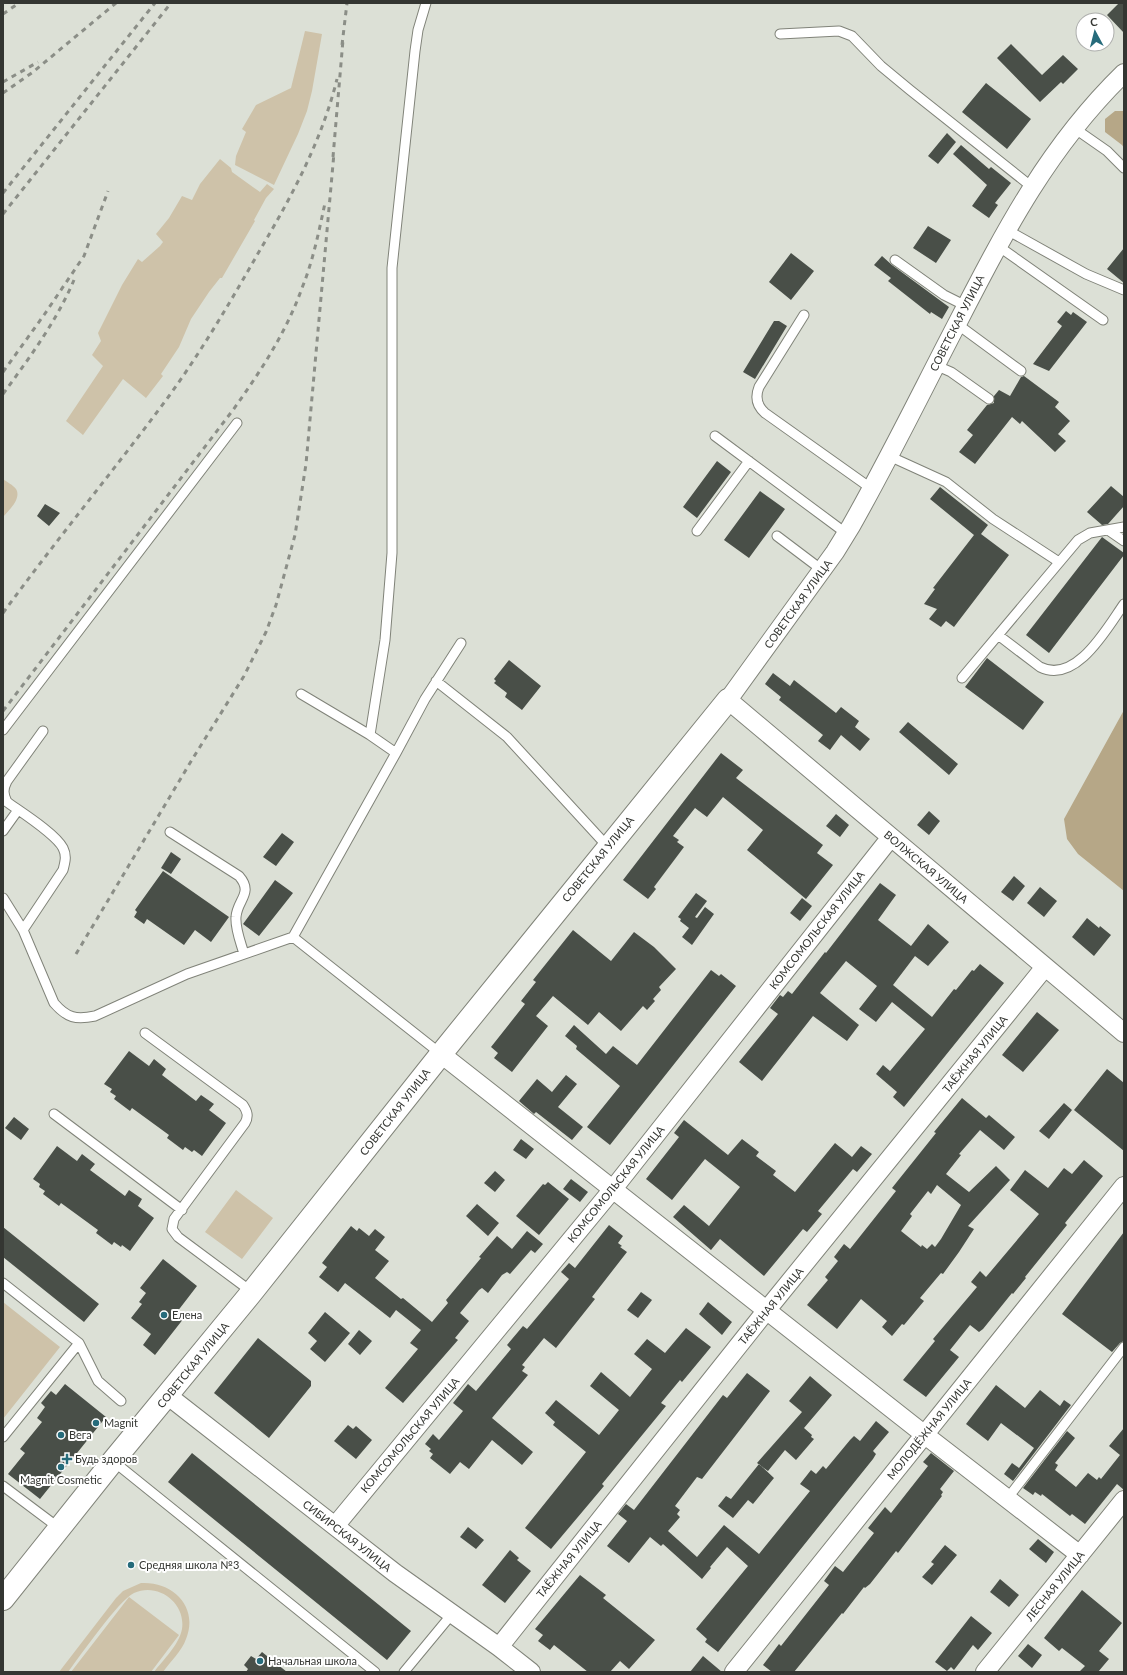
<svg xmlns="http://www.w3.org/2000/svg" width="1127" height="1675" viewBox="0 0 1127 1675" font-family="Lato,sans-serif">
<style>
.green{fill:#cec2a9}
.forest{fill:#b6a787}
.building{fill:#494f48;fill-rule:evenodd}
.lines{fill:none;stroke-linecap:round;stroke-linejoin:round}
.lane-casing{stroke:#808379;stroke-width:11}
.street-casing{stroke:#808379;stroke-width:20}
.secondary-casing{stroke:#808379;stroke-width:24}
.lane{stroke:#fff;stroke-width:9}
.street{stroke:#fff;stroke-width:18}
.secondary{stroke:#fff;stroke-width:22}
.rail{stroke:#8b8e87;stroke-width:3;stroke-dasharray:5 5;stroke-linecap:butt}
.poi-dot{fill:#266b7b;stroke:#fff;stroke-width:1.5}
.labels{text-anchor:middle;stroke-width:4;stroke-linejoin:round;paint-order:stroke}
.street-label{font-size:11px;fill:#343632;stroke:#fff}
.poi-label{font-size:11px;fill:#343632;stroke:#fff;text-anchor:start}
</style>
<rect width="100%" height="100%" fill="#dce0d6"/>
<path class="green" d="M305,31L322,34L312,91L307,111L298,134L274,185L235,165L236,156L246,132L242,129L256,105L291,88Z
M220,159L231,168L232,172L260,192L267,184L274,189L266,198L254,220L255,221L222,278H220L209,292L191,319L179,347L161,374L163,376L146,398L123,379L83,435L66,421L103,366L92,355L101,341L98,333L122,285L138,259L142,262L160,246L163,242L156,234L169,218L182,196L192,200L200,184Z
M3,479C7,482 13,485 16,489C22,499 8,511 3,517Z
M236,1190L273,1218L242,1259L205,1232Z
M3,1302L60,1347L3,1419Z
M141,1583C173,1581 199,1607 186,1639C182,1651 170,1662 163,1672H154C163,1660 179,1645 182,1629C186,1603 158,1582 134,1593C118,1601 81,1655 68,1672H59L116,1598L123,1591Z
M129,1597L179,1635L151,1672H71Z"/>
<path class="forest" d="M1115,111H1124V148L1122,145L1105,132V119Z
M1124,710V891L1078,854L1067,839L1064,819Z"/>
<path class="building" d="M1119,3H1124V33L1107,15Z
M1011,44L1042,75L1063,55L1078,69L1063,84L1061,82L1040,102L997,58Z
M986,83L1031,119L1007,149L962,112Z
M947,133L956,142L938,164L928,156Z
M961,145L989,169L991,167L1011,183L995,203L998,205L989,218L972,206L987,185L953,154Z
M928,226L951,240L936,263L913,248Z
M1124,248V283L1107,269Z
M791,253L814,271L791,300L769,282Z
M882,256L892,265L949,307L942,319L931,312L930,314L888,281L891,278L874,265Z
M1066,311L1071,315L1073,312L1087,322L1049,371L1033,364L1062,326L1057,322Z
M774,321H779L787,326L755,379L743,372Z
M1024,376L1059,402L1055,407L1070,421L1058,434L1066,441L1055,452L1022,421L1020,424L1012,417L975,464L959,452L973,435L967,430L987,405L994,403V396L999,390L1010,396L1021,377Z
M717,461L731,472L697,518L683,507Z
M1111,486L1124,497V506L1108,524L1102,525L1087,512Z
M940,487L988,525L981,534L1009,555L954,627L946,621L941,627L929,619L937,609L924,604L935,589L933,588L974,535L930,499Z
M760,491L785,509L749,558L724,540Z
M45,504L60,513L49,526L37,516Z
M1102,537L1124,553V555L1049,653L1026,635Z
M987,658L1044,702L1023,730L965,687Z
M509,660L541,686L522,710L505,697L507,693L494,683L496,681L494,679Z
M773,673L790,686L794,680L836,713L841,707L859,721L855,727L870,739L860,751L841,735L830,750L818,741L823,735L779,700L781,697L765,684Z
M908,722L958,764L949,775L899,732Z
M721,753L743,770L736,778L823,845L817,853L833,865L806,899L747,850L763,830L723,797L707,817L695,808L673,836L679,840L677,842L684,847L654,887L656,889L648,899L623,880Z
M929,811L940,821L929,835L917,825Z
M836,814L849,825L840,837L826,826Z
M282,833L294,842L276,866L263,857Z
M171,852L181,859L171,874L161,868Z
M163,871L229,917L211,942L195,930L184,945L147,919L144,924L134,917L137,912L135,910Z
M1014,876L1025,886L1013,901L1001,892Z
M275,880L293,893L259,936L243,924Z
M880,883L896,895L878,920L911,946L928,924L949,942L928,966L915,956L893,985L932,1017L954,989L956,990L972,970L974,971L980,964L1004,983L904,1107L893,1097L897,1092L876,1074L883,1065L890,1071L925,1029L892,1002L876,1022L859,1009L877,986L846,961L820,993L859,1025L847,1041L813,1016L762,1081L739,1062L778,1014L770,1008L780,995L783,997L788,991L792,994L825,952L826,953Z
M1040,887L1057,901L1044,917L1027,903Z
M696,893L707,901L695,917L697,918L705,907L714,914L692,945L682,937L689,928L680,921L681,919L678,917Z
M802,898L812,906L800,921L790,913Z
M1087,918L1099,928L1100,926L1111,935L1094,956L1072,937Z
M573,930L611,961L634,932L654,947L676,969L659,987L661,990L653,999L655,1001L647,1010L643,1006L621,1031L599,1012L588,1025L553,996L536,1016L548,1026L512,1072L494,1058L498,1053L491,1047L525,1004L521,1001L536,982L533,980Z
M711,970L719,976L721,974L736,986L610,1145L587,1127L620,1086L576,1049L577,1046L565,1036L574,1025L606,1054L613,1046L637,1065Z
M1037,1012L1059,1030L1023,1072L1002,1055Z
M129,1051L149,1066L154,1059L166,1069L162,1075L196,1101L201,1095L214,1104L209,1110L226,1123L202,1156L194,1150L192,1152L185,1147L183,1150L167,1138L169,1135L132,1108L130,1111L114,1099L116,1096L110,1092L112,1089L104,1084Z
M1107,1069L1124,1083V1151L1074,1110Z
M566,1075L577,1084L558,1107L583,1127L572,1140L536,1112L534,1114L519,1101L537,1079L552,1092Z
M962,1098L986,1118L989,1115L1015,1137L1004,1150L980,1130L959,1154L961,1155L946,1174L969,1192L996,1166L1010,1180L968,1226L974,1229L959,1252L943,1274L941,1273L920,1298L924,1301L904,1325L902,1324L892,1336L882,1327L887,1321L861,1299L837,1329L807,1305L828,1280L825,1277L838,1261L834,1257L844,1244L850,1249L896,1191L892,1188L936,1133L934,1132ZM937,1185L961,1205L941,1239L935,1247L932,1244L927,1249L922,1245L921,1247L901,1231L912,1216L910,1214L928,1191L931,1194Z
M1064,1103L1072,1110L1049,1139L1039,1131Z
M14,1117L29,1129L21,1140L5,1128Z
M684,1120L728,1155L742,1139L759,1152L756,1156L776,1171L773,1175L795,1192L835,1143L852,1157L861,1146L872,1154L857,1172L853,1169L818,1211L822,1214L807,1232L803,1229L764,1276L720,1239L711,1250L673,1217L684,1205L709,1226L740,1187L705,1159L672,1200L646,1179L679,1137L674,1133Z
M521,1139L534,1149L526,1159L513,1150Z
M57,1146L77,1161L82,1154L95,1164L90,1170L125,1196L129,1190L142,1199L138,1206L154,1218L130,1251L122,1245L121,1247L114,1242L112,1245L96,1233L98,1230L61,1203L59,1206L43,1194L45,1191L39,1187L40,1184L33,1179Z
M1084,1160L1103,1176L1065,1223L1067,1225L1025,1277L1026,1278L1013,1294L1012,1293L983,1329L979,1332L970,1325L950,1350L959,1357L926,1397L903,1380L935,1341L933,1339L977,1287L971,1282L980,1271L986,1277L1039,1214L1010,1190L1025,1170L1048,1188L1064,1168L1072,1174Z
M495,1171L505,1180L495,1192L484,1183Z
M571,1179L588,1192L580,1202L563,1189Z
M548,1182L569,1199L539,1235L516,1216L543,1184L545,1185Z
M477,1204L499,1223L488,1236L466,1216Z
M609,1225L623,1236L618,1243L622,1246L620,1247L627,1252L592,1297L595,1299L556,1348L544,1338L522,1365L525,1367L522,1371L528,1375L492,1418L533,1452L522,1465L492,1440L469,1469L460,1462L450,1474L430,1458L433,1454L429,1451L431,1449L425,1444L433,1434L439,1440L463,1411L453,1403L468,1384L476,1391L511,1349L507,1345L523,1326L527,1329L569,1279L561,1272L569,1263L575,1268Z
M351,1226L357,1231L359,1228L369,1236L375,1229L385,1237L375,1250L389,1261L375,1278L401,1299L403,1298L432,1322L448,1303L446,1300L481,1258L479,1257L497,1236L512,1249L527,1231L543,1244L535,1253L531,1250L510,1274L507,1272L502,1275L488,1293L482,1288L479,1290L460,1313L469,1321L455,1338L458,1340L403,1403L385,1388L418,1349L410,1343L421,1330L396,1310L390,1318L345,1283L338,1292L319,1277L327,1267L322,1263Z
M3,1227L99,1304L84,1322L3,1257Z
M1124,1232V1341L1120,1343L1112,1352L1062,1314Z
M163,1259L197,1286L177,1312L184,1318L155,1355L143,1345L151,1334L131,1318L142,1304L139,1302L146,1293L140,1288Z
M641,1292L652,1300L638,1318L627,1310Z
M708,1302L732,1322L722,1335L699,1314Z
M325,1312L350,1333L325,1362L310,1349L317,1341L308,1333Z
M686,1328L711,1347L682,1382L680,1380L661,1403L666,1406L602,1484L604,1486L551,1549L525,1528L586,1452L553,1425L555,1422L545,1413L556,1400L599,1435L619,1410L590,1386L601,1372L630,1397L652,1369L634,1354L647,1339L665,1353Z
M359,1330L372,1341L360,1355L348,1344Z
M258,1338L311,1381V1386L269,1438L214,1393Z
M747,1373L770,1391L702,1479L697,1477L675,1506L680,1510L677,1514L680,1517L668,1531L697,1557L724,1525L759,1554L810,1491L800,1484L811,1470L816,1474L823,1466L826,1469L850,1440L854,1436L860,1441L876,1421L889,1432L873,1451L876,1454L873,1459L718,1652L705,1642L707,1639L696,1629L748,1566L727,1547L710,1567L711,1568L702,1579L663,1544L661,1546L650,1537L629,1563L607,1546L627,1521L618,1514L626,1504L634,1510L723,1395L727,1398Z
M810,1376L832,1395L804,1428L812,1435L811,1437L814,1439L796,1460L785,1450L768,1471L757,1463L802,1412L789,1401Z
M65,1384L106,1417L40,1499L8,1474L25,1453L20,1449L42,1422L37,1418L45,1407L41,1403L51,1391L56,1395Z
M996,1385L1025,1408L1040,1390L1060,1406L1064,1400L1071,1405L1013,1481L1004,1474L1012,1463L1019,1468L1034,1448L1001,1423L988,1441L966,1424Z
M348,1425L353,1429L356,1426L372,1440L356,1459L334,1441Z
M1124,1428V1490L1117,1484L1085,1524L1072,1514L1070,1516L1042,1494L1041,1496L1035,1492L1033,1495L1023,1488L1067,1431L1075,1438L1055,1463L1058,1465L1055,1470L1076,1487L1088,1473L1097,1480L1099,1477L1101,1479L1120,1455L1109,1446Z
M192,1453L411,1631L387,1660L168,1482Z
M931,1453L954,1471L940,1489L943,1492L941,1495L942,1496L898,1553L896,1551L870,1584L865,1588L864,1587L843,1614L842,1613L794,1672H772L763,1665L779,1644L781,1646L829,1585L824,1581L835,1566L843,1572L874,1533L868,1528L885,1507L891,1513L928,1466L923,1462Z
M759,1464L774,1478L753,1504L748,1500L733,1518L718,1506L726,1496L731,1499Z
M468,1527L484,1540L476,1549L460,1537Z
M1038,1539L1054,1552L1046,1563L1029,1549Z
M945,1545L957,1555L932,1585L922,1577L934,1564L931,1562Z
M510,1550L519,1558L517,1560L531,1571L505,1603L482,1585Z
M580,1575L606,1595L603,1598L655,1640L629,1669L620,1661L610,1672H588L554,1645L550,1650L538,1641L543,1635L535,1629Z
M1000,1579L1019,1595L1009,1607L990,1592Z
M1082,1590L1122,1623L1099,1651L1109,1659L1098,1672H1079L1085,1666L1062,1648L1059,1651L1044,1638Z
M971,1616L992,1633L978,1650L973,1645L954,1670L951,1667L947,1671L935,1662Z
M1028,1644L1042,1655L1032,1668L1018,1656Z
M262,1652L287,1672H246L248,1669L244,1665L251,1656L256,1659Z
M703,1656L722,1672H690Z"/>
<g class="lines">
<defs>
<path id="lane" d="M780,34L839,31L852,36L881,66L910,90L1032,187
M1074,128L1107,151L1124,168
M1007,230L1086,274L1124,290
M998,246L1103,320
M895,260L944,295L966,306
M804,315L759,387C755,397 757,406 765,413L872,489
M957,324L1021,371
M935,365L951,372L989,399
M715,436L847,534
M889,456L946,482L993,519L1059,562
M1108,530L1124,541
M697,531L749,461
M777,536L822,570
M998,635L1040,667C1076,685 1107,628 1124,604
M962,678L1078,540L1090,533L1124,527
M436,681L507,737L608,847
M301,694L370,735
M3,730L237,423
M396,753L370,735L385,640L392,553V268L415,51L418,30L426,3
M3,831L18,810
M170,832L239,876C254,893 237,900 236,917C235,929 241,943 244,954
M3,898L23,930L54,1003C67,1018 76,1020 95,1016L187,974L293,937
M23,930L63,870C65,862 67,856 63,848C56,834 21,812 7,802C3,794 3,789 7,781L43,731
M145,1033L243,1105C247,1111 249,1116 245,1123L174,1219L172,1229L178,1237L252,1292
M441,1054L293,937L396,753L425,699L461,643
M54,1114L182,1210
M3,1283L79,1343L3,1437
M79,1343L98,1381L121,1401
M113,1461L375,1672
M3,1486L59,1528
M1007,1499L1124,1347
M404,1672L452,1614"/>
<path id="street" d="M1124,73C1049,146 1006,229 959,320C923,389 889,459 851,526L835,552L728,700L1124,1033
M441,1054L925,1435L1080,1555
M167,1395L395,1573L499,1647L531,1672
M335,1526L613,1189L891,837
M499,1647L766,1311L1045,967
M734,1672L1124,1186
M985,1672L1124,1500"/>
<path id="secondary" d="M3,1599L113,1461L252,1292L441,1054L728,700"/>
</defs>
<use href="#lane" class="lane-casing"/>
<use href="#street" class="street-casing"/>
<use href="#secondary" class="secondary-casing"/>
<use href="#lane" class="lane"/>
<use href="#street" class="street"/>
<use href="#secondary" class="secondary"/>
<path class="rail" d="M3,14L19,3
M342,45L347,3
M3,82L38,62
M3,93L33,72L116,3
M333,157L343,40
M3,193L155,3
M3,214L171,3
M3,372L44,315L84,256L108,191
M3,394C30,357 56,322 74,280
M3,613C57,539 115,469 169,396C203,349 232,299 260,250C292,196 322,140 337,79
M3,711L233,410C260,372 286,333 302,288C313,261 319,231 325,203
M76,954L190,763L244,676L266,632L276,605L295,535L306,464L334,153"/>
</g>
<g class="poi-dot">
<circle cx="164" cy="1315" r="4"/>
<circle cx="96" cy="1423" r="4"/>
<circle cx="61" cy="1435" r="4"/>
<path d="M65 1453h4v4h4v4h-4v4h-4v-4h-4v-4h4z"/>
<circle cx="61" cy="1467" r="4"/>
<circle cx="131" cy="1565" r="4"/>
<circle cx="260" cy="1661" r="4"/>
</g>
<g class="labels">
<g class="street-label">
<text transform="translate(957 323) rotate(-63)" y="4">СОВЕТСКАЯ УЛИЦА</text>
<text transform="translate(798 604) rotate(-54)" y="4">СОВЕТСКАЯ УЛИЦА</text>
<text transform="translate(598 859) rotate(-51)" y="4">СОВЕТСКАЯ УЛИЦА</text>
<text transform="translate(926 867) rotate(40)" y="4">ВОЛЖСКАЯ УЛИЦА</text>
<text transform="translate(817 930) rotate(-52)" y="4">КОМСОМОЛЬСКАЯ УЛИЦА</text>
<text transform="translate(975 1054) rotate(-51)" y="4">ТАЁЖНАЯ УЛИЦА</text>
<text transform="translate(395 1112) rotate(-52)" y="4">СОВЕТСКАЯ УЛИЦА</text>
<text transform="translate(616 1184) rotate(-51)" y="4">КОМСОМОЛЬСКАЯ УЛИЦА</text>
<text transform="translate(771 1306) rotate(-51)" y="4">ТАЁЖНАЯ УЛИЦА</text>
<text transform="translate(193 1365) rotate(-51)" y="4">СОВЕТСКАЯ УЛИЦА</text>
<text transform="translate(929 1429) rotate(-51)" y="4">МОЛОДЁЖНАЯ УЛИЦА</text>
<text transform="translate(410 1435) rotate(-50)" y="4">КОМСОМОЛЬСКАЯ УЛИЦА</text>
<text transform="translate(347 1536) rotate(38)" y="4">СИБИРСКАЯ УЛИЦА</text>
<text transform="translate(569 1559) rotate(-51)" y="4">ТАЁЖНАЯ УЛИЦА</text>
<text transform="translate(1055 1586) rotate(-51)" y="4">ЛЕСНАЯ УЛИЦА</text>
</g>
<g class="poi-label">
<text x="172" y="1319">Елена</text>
<text x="104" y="1427">Magnit</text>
<text x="69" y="1439">Вега</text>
<text x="75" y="1463">Будь здоров</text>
<text x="61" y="1484" text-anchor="middle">Magnit Cosmetic</text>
<text x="139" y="1569">Средняя школа №3</text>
<text x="268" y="1665">Начальная школа</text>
</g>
</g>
<rect width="1127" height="1675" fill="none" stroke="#343632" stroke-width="8"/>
<g transform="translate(1095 32) rotate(353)"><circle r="19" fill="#ffffff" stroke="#aeafad"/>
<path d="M0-3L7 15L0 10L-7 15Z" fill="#266b7b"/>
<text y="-6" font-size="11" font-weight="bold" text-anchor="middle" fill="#343632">С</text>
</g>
</svg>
